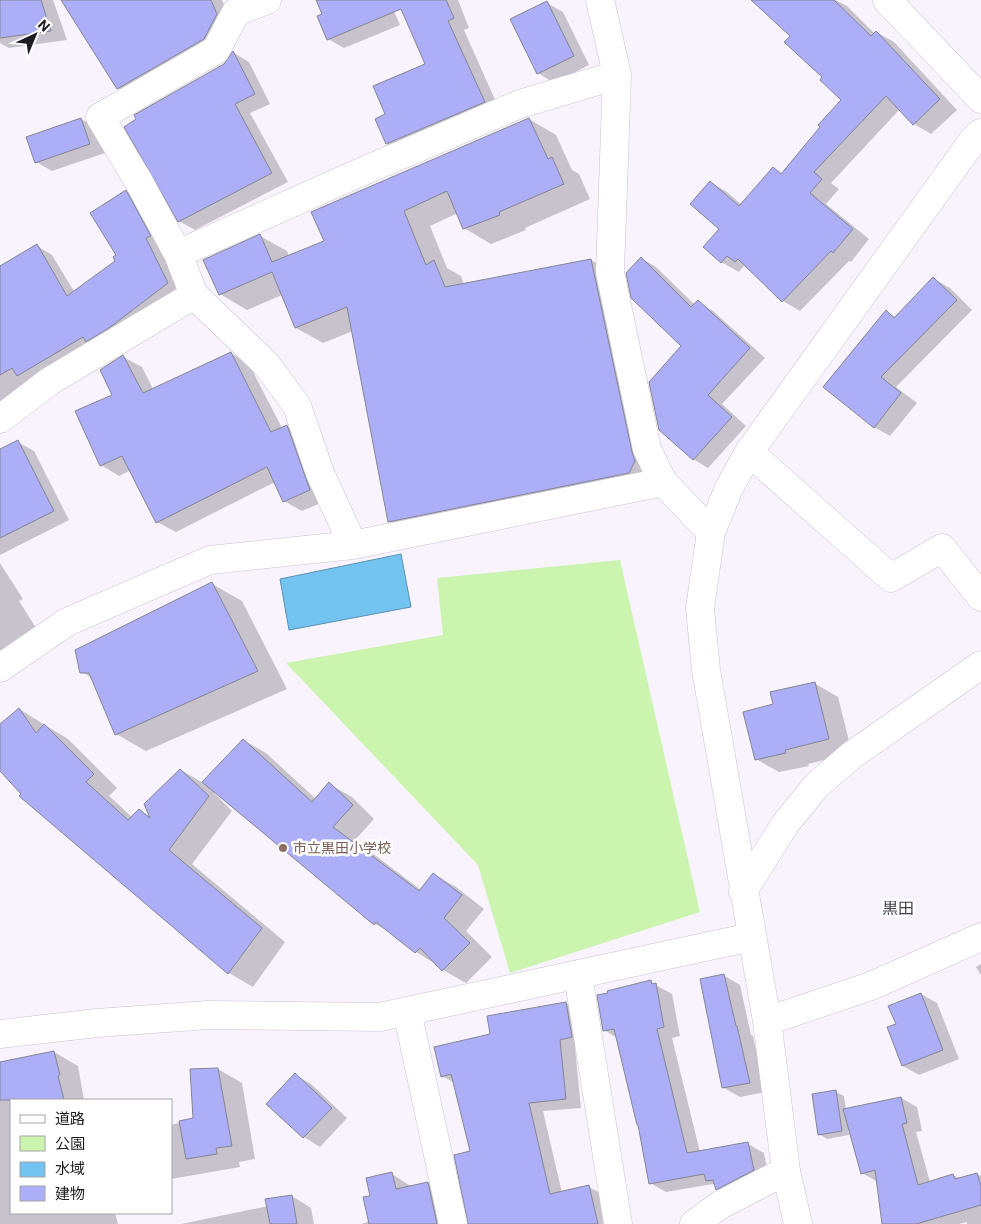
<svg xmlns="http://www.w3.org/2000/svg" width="981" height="1224" viewBox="0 0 981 1224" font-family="Roboto,'Noto Sans JP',sans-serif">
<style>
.green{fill:#cbf4af}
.water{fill:#73c3f0;stroke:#5a91b2}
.shadow{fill:#0003}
.building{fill:#acaff7;stroke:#848592}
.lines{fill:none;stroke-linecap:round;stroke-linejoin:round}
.minor-casing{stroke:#c9c2cf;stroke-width:29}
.minor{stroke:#fff;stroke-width:28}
.education-dot{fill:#8d6e63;stroke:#fff;stroke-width:2}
.labels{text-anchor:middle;stroke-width:5;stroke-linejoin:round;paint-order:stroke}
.education-label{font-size:14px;fill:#785e54;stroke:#fff;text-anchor:start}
.quarter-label{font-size:16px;fill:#443e49;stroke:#fff}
</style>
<rect width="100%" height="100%" fill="#f9f3fe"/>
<path class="green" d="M620,560L700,912L510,973L478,865L286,663L443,635L437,578Z"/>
<path class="water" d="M401,554L411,607L289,630L280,579Z"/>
<path class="shadow" d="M0,0H53L67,40L9,48L0,43Z
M63,0H222L232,23L133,97L118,88Z
M317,0H389L400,25L344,48L328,39L323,15Z
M399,0H458L469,28L464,30L500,111L403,153L387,144L427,64Z
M770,0H835L847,6L875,34L876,32L894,42L957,110L931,134L914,124L900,109L831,183L839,189L826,204L869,239L851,262L849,261L800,311L783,301L749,269L744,266L739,272L721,262V229L710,182L727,192L742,205L773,168L783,174L843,100L791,36Z
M547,3L563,12L589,65L554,83L538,73Z
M234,53L249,62L270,104L250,113L288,182L195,230L179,221L225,64Z
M81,119L97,128L105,153L52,171L36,162Z
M529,119L556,135L572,170L579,174L590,199L525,228L526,230L491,244L464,228L458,213L430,226L447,268L461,276L464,285L591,260L618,276L658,469L416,537L389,521L353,331L323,343L296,328L282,295L247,310L220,294L260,236L287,251L289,256L326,241Z
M126,191L141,200L183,292L0,405V268L37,246L52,255L75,293L117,261Z
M641,258L656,267L695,305L698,302L713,311L765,358L722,404L746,426L708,468L693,459L683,346Z
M934,279L950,288L972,310L896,387L917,403L890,436L874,427L886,312L896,317Z
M231,353L249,364L282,428L286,426L305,437L328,500L302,511L284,501L275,482L176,532L157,522L131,470L119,476L101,465L114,395L123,357L142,367L153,389Z
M18,442L34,451L69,520L0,555V451Z
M0,563L23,599L19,601L43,639L12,658L0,651Z
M212,584L242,601L287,689L146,751L116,734L92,678L82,672Z
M814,683L838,697L852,753L808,764L809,766L779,772L756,759L774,705Z
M19,709L68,739L117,788L109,796L132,817L139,810L150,817L181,770L203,783L243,740L266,753L316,799L329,784L352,797L374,819L355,840L421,890L433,874L456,887L484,909L466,931L492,957L466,983L443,970L437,965L416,952L395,935L375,924L215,791L214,793L232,811L192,864L285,942L253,987L229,973L21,796L23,794L0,769V725Z
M981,964V975L976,967Z
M723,975L740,985L751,1035L753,1036L765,1092L740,1097L724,1088Z
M650,982L672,994L680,1036L672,1038L700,1152L748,1144L764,1153L769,1179L732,1198L716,1189V1185L713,1184L666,1192L650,1183L640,1126L617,1038L604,1030Z
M921,994L937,1003L959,1059L919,1075L903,1066L889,1028L897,1024Z
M566,1003L581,1012L587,1046L575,1048L581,1108L543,1111L562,1193L589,1187L604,1195L611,1224H469L472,1152L455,1083L442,1076L492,1035L488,1017Z
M54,1052L78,1066L84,1100H11V1213H115L118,1224H0V1094Z
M218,1069L242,1083L255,1159L239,1162L240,1167L171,1179V1125L194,1119Z
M295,1075L311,1084L347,1118L320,1147L304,1137L268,1103Z
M836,1092L844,1096L846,1110L901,1098L917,1107L922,1131L916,1132L930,1182L953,1175L960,1179L977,1174L981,1176V1224H967V1222L959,1224H883L878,1182L862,1173L850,1129H848L849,1135L827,1139L819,1134Z
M392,1174L412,1187L428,1183L447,1194L454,1224H361L370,1221L371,1197Z
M292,1196L311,1208L314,1224H181L268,1206Z"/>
<path class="building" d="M0,0H41L51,31L0,38Z
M61,0H211L217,14L204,39L117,89Z
M316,0H446L454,18L448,21L485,102L386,144L375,119L385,114L373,86L425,64L401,9L327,40L317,16L322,14Z
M751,0H834L871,36L876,31L940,99L913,125L886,96L814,172L822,179L810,193L853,229L833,253L831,251L782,302L738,259L735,262L727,256L721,263L703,247L719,229L690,204L710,181L739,206L773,167L781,174L820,127L818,125L841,100L820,80L822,77L784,42L790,36Z
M547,1L574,56L537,74L510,19Z
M233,51L255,94L235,104L272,173L178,222L124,127L136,119L134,115L224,64Z
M81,118L90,144L35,163L26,137Z
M529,118L548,159L552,157L564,184L499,212L500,215L463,229L447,191L404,211L426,265L434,260L445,287L591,259L632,452L635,461L629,473L388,522L347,307L295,328L272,272L219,295L203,260L260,234L272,262L324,241L311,212Z
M126,190L151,236L146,238L168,283L109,328L86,342L83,337L17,376L12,368L0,375V266L37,244L67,296L115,261L113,257L116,255L90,213Z
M641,257L691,307L698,300L750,348L708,395L732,417L693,460L659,430L649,382L681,346L631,298L626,273Z
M933,277L957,300L881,377L901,393L874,428L823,387L886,310L894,318Z
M231,352L271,432L287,425L310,490L283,502L267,467L156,523L122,456L100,466L75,411L112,395L100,370L123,355L143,393Z
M18,440L54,511L0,538V449Z
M212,582L258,671L115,735L89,673H80L75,650Z
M815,682L829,739L785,750L786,753L755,760L743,712L773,704L770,692Z
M19,708L36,733L44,724L94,774L86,782L128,820L139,809L150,818L144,804L180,769L209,796L169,850L262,928L228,974L19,796L21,794L0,771V724Z
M243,739L312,802L329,782L353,805L333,827L419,891L433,873L462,895L444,918L470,943L442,971L420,948L415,953L376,922L374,925L202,782Z
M724,974L736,1026H737L750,1083L722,1088L700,979Z
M651,980L652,984L656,983L664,1027L657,1029L687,1153L748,1142L754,1170L716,1190L713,1180L706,1181L704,1174L649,1184L638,1125H637L614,1029L603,1031L597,995L608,993L607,991Z
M921,993L943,1050L902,1066L887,1027L896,1024L888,1006Z
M566,1002L572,1037L560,1040L566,1099L529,1103L550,1194L589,1185L598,1224H468L454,1155L470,1151L451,1074L441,1077L434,1047L490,1034L487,1016Z
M54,1051L60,1075L58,1076L64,1100H0V1062Z
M218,1068L232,1146L216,1148L217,1154L186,1159L179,1121L193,1118L190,1069Z
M295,1073L332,1108L303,1138L266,1104Z
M836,1090L842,1131L818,1135L812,1094Z
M901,1097L907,1123L902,1124L918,1185L953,1174L955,1179L977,1173L981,1186V1205L916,1224H882L875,1170L861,1174L843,1109Z
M392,1172L396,1189L428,1182L437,1224H369L363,1197L370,1196L366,1178Z
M292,1195L297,1224H270L265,1199Z"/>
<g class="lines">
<defs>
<path id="minor" d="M600,0L617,75L610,272L647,449L663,482L711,532
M887,0L981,99
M178,254L139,182L100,117L216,50L236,12L267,0
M194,295L267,365L297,406L320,473L353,545
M0,419L50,381L194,295L178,254L352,176L520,104L617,75
M749,452L891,578L942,548L981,597
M0,668L67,622L210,560L353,545L663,482
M743,891L786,823L817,785L852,755L981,665
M578,975L618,1224
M407,1011L453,1224
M767,1021L871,986L981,937
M0,1034L97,1023L208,1015L380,1017L751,937
M694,1224L720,1205L786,1171
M798,1224L786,1171L767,1021L706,670L700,608L711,532L729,488L749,452L974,139L981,133"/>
</defs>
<use href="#minor" class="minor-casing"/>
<use href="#minor" class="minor"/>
</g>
<circle class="education-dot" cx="283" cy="848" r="5"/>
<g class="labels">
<g class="education-label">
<text x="293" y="853">市立黒田小学校</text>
</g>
<g class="quarter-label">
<text x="898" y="914">黒田</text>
</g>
</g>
<rect x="10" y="1099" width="162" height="115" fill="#ffffff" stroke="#a5a4a6"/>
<rect x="20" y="1115" width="25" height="8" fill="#ffffff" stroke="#a5a4a6"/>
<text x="55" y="1124" font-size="15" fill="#1f1c21">道路</text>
<rect x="20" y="1136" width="25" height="15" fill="#cbf4af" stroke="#a5a4a6"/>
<text x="55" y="1149" font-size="15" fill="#1f1c21">公園</text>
<rect x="20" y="1162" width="25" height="15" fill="#73c3f0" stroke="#a5a4a6"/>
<text x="55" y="1174" font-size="15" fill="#1f1c21">水域</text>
<rect x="20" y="1186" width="25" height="15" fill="#acaff7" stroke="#a5a4a6"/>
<text x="55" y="1199" font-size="15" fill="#1f1c21">建物</text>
<g transform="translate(35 35) rotate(44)" stroke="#ffffff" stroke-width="4" paint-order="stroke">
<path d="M0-4L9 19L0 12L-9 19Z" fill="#1f1c21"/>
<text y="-8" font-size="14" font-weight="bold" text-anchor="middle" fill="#1f1c21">N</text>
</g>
</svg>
